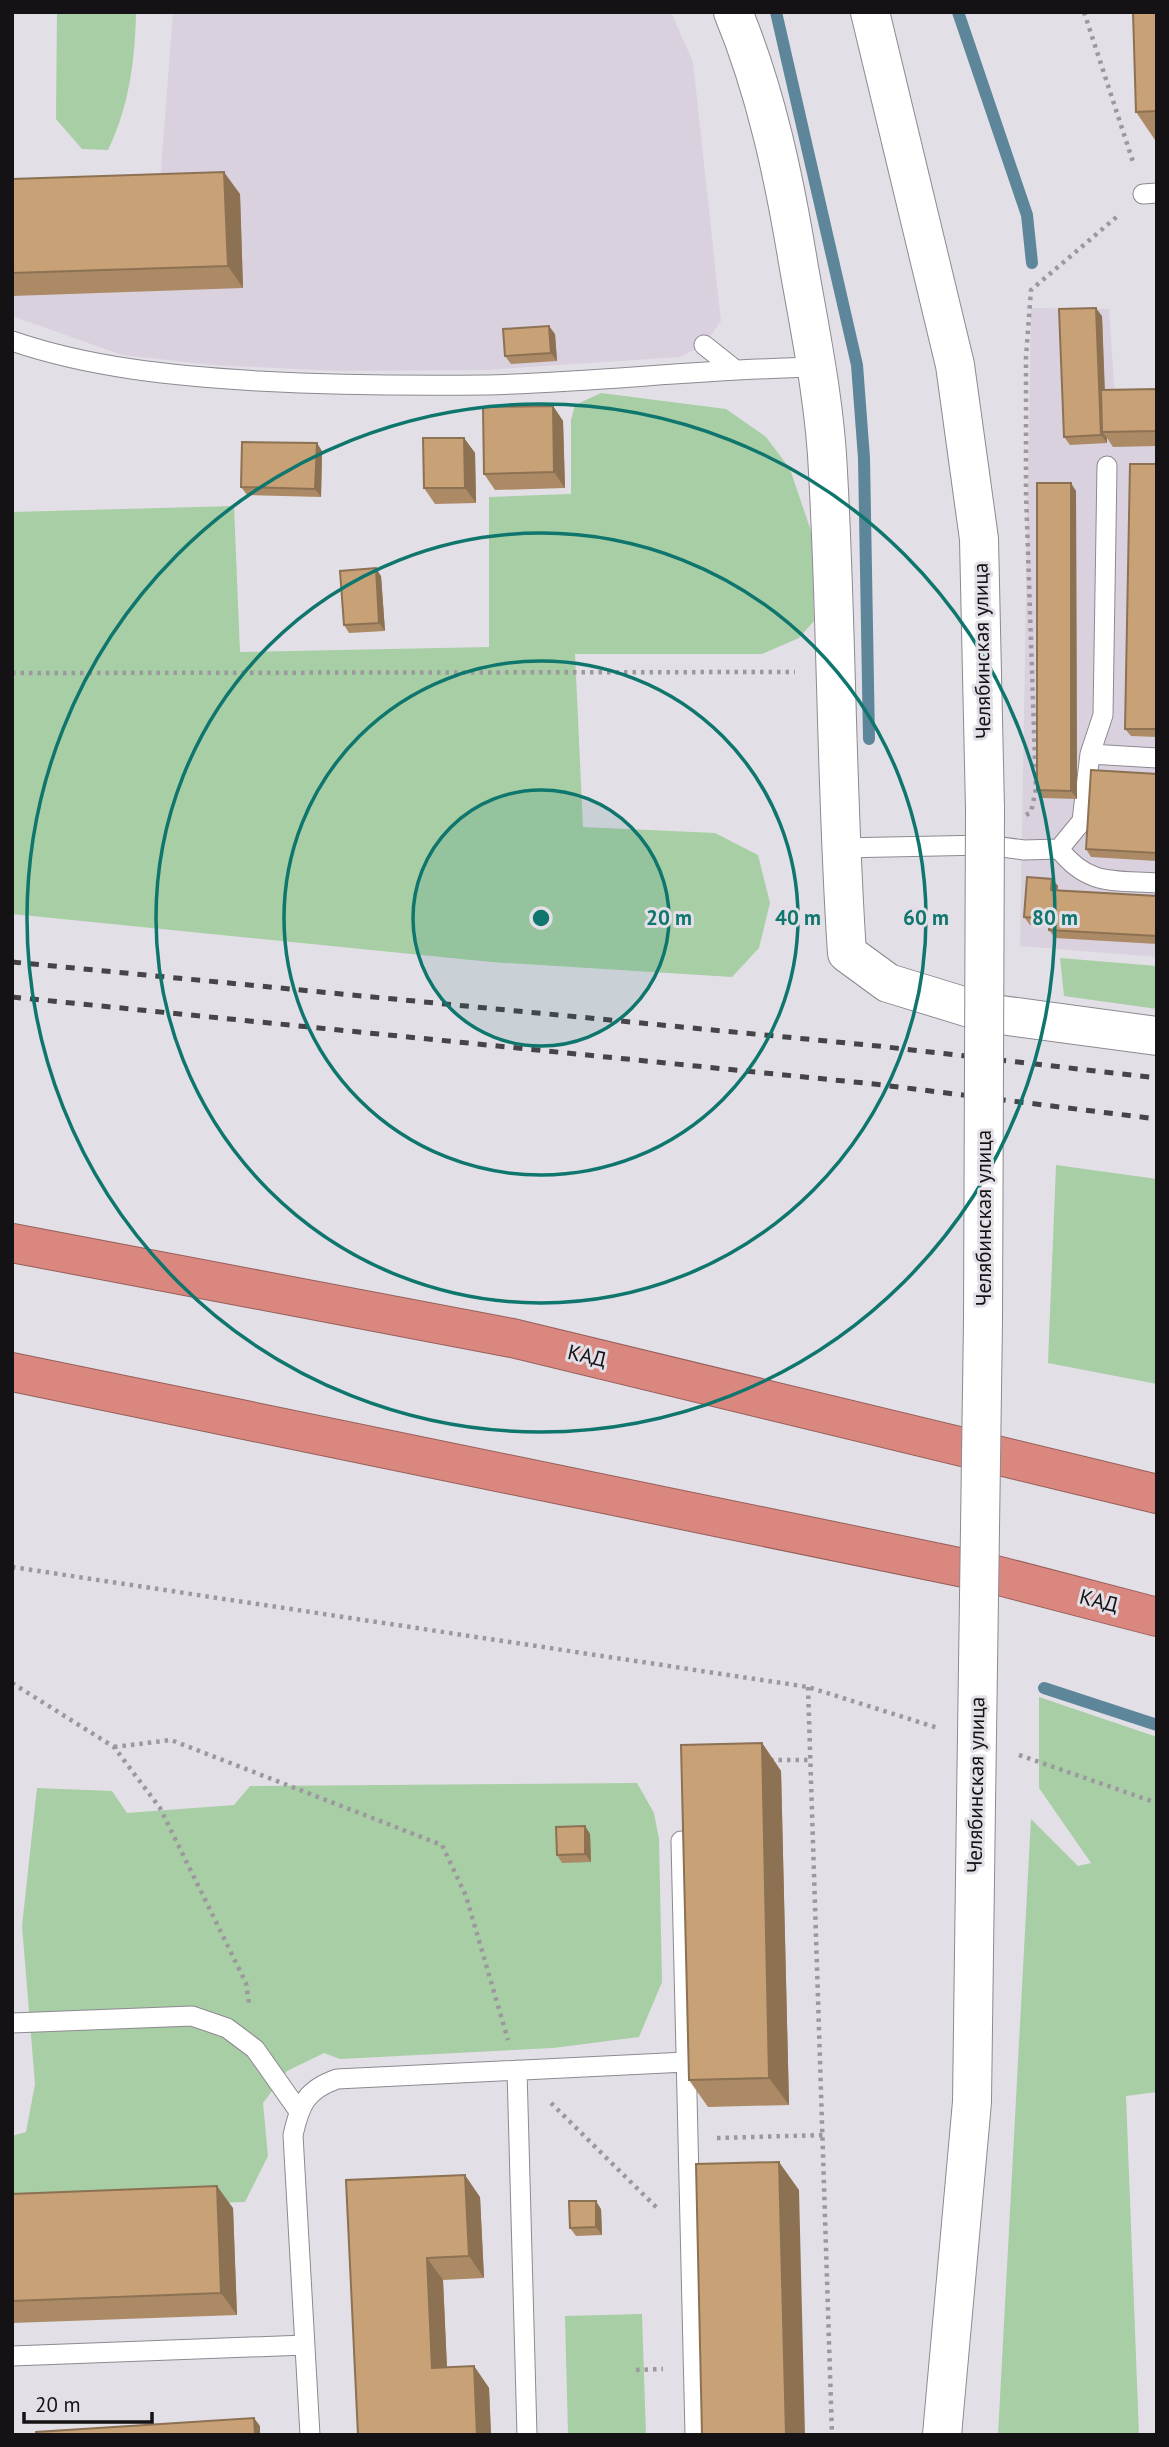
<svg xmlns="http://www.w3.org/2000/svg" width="1169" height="2447" viewBox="0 0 1169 2447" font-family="'PT Sans',sans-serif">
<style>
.built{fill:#dad1df}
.green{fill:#a8cea6}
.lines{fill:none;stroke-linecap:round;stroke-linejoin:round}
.stream{stroke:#5d869a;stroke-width:12}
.lane-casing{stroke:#8d8990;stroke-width:21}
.street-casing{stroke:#8d8990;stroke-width:40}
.secondary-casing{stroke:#8d8990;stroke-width:40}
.highway-casing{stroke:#955f5a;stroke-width:40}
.path{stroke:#9c989e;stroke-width:4.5;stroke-dasharray:3.5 5;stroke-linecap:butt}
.lane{stroke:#fff;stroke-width:19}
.street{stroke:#fff;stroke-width:38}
.secondary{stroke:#fff;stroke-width:38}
.highway{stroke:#da887f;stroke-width:38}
.rail{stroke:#464447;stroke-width:5;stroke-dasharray:9 9;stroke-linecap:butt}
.secondary-bridge-casing{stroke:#8d8990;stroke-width:40;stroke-linecap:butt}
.secondary-bridge{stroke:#fff;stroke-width:38}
.wall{fill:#ac8a66}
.shaded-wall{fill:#8c7153}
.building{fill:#c8a177;stroke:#8c7153;stroke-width:2}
.ring{fill:none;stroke:#0f766e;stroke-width:3.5}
.labels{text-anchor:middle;stroke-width:6;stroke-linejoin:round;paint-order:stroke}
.street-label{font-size:21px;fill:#141215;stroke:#e3dfe6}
.centre{fill:#0f766e;stroke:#e3dfe6;stroke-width:3.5}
.ring-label{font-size:21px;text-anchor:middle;font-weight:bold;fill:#0f766e;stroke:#e3dfe6;stroke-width:6;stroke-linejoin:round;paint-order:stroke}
</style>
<rect width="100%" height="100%" fill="#e3dfe6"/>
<path class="built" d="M173,12H671L693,62L721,321L704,345L680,357L486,370L339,371L212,365L122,355L12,316V190L160,182Z
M1031,308L1109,309L1115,399L1157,398V957L1020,946Z"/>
<path class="green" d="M57,12L136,13C135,60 129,107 108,150L82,149L56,119Z
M601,393L726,409L766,437L790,469L812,534L814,621L799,638L762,654H575L583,827L715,833L758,855L770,903L759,948L732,977L491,962L12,914V512L234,506L240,652L489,647V497L571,494V420L575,405Z
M1060,958L1157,966V1009L1064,996Z
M1056,1165L1157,1179V1384L1048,1363Z
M1039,1697L1157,1737V2092L1126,2096L1139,2435H998L1031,1819L1078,1866L1091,1863L1039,1788Z
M637,1783L654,1813L659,1839L662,1982L639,2037L553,2048L340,2059L324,2053L287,2071L263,2103L268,2156L245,2202L12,2210V2136L26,2132L35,2084L22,1926L37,1788L112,1791L127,1813L234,1805L250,1786Z
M642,2314L646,2435H568L565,2316Z"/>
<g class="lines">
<path class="stream" d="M776,12L857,365L864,458L869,739
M958,12L1027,215L1032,263
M1044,1688L1157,1725"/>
<defs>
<path id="lane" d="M1143,194L1157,193
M12,341C91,368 175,376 258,381C334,385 410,386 487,385C597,382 706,369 816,367
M704,345L733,368
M1090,754L1157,758
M840,848L986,845L1024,850L1059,849L1082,821L1090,754L1103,715L1107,466
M1059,849C1088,886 1113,880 1157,883
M681,1841L695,2435
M12,2023L192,2016L227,2028L255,2049L298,2110
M517,2070L527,2435
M12,2356L305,2345
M310,2435L293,2135C300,2104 306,2090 337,2079L686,2062"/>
<path id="street" d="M733,12C766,92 784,177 798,262C810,331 825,402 828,472C837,632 836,792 847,953L888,983L986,1013L1157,1036"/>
<path id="secondary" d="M870,12L955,365L979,539L985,809
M942,2435L972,2102L976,1804"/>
<path id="highway" d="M12,1243L512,1338L1157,1494
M12,1372L988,1573L1157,1617"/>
</defs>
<use href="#lane" class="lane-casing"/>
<use href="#street" class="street-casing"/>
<use href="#secondary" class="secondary-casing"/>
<use href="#highway" class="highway-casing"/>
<path class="path" d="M1084,12L1134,165
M12,673L795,672
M1026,815L1031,812L1036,789L1026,493V357L1031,290L1120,214
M12,1567L808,1687L938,1728
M12,1683L114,1747L160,1808L246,1983L249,2003
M808,1687L832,2435
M114,1747L171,1740L442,1845L466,1896L508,2040
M1019,1755L1157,1803
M770,1760H811
M551,2103L657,2208
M717,2138L825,2135
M636,2370L663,2369"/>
<use href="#lane" class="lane"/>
<use href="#street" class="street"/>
<use href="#secondary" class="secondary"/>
<use href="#highway" class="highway"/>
<path class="rail" d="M12,962L878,1046L1157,1078
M12,997L874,1084L1157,1119"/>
<defs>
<path id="secondary-bridge" d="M976,1804L983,1321L985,809"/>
</defs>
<use href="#secondary-bridge" class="secondary-bridge-casing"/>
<use href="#secondary-bridge" class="secondary-bridge"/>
</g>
<path class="wall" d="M1157,12V140H1155L1136,112Z
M12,179L240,194L243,288L12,296Z
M1102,316L1105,390L1157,389V446L1113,447L1107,438V443L1070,445L1064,437Z
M555,334L557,361L511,364L505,356Z
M553,406L563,421L565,488L495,490L484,474Z
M464,438L475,453L476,503L435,504L424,488Z
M322,451L321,497L247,495L241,487Z
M1157,464V737L1131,736L1125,729Z
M1076,491L1077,799L1043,798L1037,790Z
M381,576L385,631L349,633L344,625Z
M1157,774V861L1091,857L1086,849Z
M1052,879L1058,886L1057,890L1157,896V944L1055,938L1049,930L1050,926L1030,925L1024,917Z
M762,1743L781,1771L789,2105L708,2107L689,2080Z
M585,1826L590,1834L591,1862L562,1863L557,1855Z
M346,2180L480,2197L484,2278L443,2280L447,2368L474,2366L489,2388L491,2435H358Z
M12,2194L233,2208L237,2315L12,2323Z
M601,2209L602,2235L576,2236L570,2228Z"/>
<path class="shaded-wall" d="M224,172L240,194L243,288L228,266Z
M1096,308L1102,316L1106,432H1102L1107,438V443L1101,435Z
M549,326L555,334L557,361L551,353Z
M553,406L563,421L565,488L554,472Z
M464,438L475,453L476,503L465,488Z
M317,443L322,451L321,497L315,489Z
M1071,483L1076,491L1077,799L1071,791Z
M376,568L381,576L385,631L379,623Z
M1052,879L1058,886L1057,898L1051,890Z
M762,1743L781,1771L789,2105L769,2078Z
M585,1826L590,1834L591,1862L585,1854Z
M779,2162L799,2190L805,2435H786Z
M465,2175L480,2197L484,2278L469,2256Z
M217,2186L233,2208L237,2315L221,2293Z
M596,2201L601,2209L602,2235L596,2227Z
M427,2258L443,2280L448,2391L432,2368Z
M474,2366L489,2388L491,2435H477Z
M254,2418L260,2426V2435H255Z"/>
<path class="building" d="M1133,12H1157V111L1136,112Z
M224,172L228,266L12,273V179Z
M1096,308L1101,435L1064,437L1059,309Z
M549,326L551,353L505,356L503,329Z
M1157,389V431L1102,432L1101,390Z
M553,406L554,472L484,474L483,407Z
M423,438H464L465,488H424Z
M242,442L317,443L315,489L241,487Z
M1130,464H1157V729H1125Z
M1037,483H1071V791L1037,790Z
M376,568L379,623L344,625L340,571Z
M1091,770L1157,774V853L1086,849Z
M1027,877L1052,879L1051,890L1157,896V936L1049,930L1050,919L1024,917Z
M762,1743L769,2078L689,2080L681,1745Z
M585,1826V1854L557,1855L556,1827Z
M779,2162L786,2435H702L696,2164Z
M465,2175L469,2256L427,2258L432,2368L474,2366L477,2435H358L346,2180Z
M217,2186L221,2293L12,2301V2194Z
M569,2201H596V2227L570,2228Z
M254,2418L255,2435H36V2432Z"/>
<circle cx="541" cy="918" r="128" fill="#0f766e" fill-opacity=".12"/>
<g class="ring">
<circle cx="541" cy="918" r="128"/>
<circle cx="541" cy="918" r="257"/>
<circle cx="541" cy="918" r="385"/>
<circle cx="541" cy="918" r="514"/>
</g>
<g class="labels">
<g class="street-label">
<text transform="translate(982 651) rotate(-91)" y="7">Челябинская улица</text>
<text transform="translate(984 1218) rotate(-90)" y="7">Челябинская улица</text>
<text transform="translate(587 1356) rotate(13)" y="7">КАД</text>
<text transform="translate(1099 1601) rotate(14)" y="7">КАД</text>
<text transform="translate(976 1785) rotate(-89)" y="7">Челябинская улица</text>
</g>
</g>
<circle cx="541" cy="918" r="10" class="centre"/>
<g class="ring-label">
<text x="669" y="925">20 m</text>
<text x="798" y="925">40 m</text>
<text x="926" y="925">60 m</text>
<text x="1055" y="925">80 m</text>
</g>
<rect width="1169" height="2447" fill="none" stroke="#141215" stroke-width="28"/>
<path d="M24 2412v10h128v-10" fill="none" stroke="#141215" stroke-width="3.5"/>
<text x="35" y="2412" font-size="21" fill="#141215" stroke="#e3dfe6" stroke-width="5" paint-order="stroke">20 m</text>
</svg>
